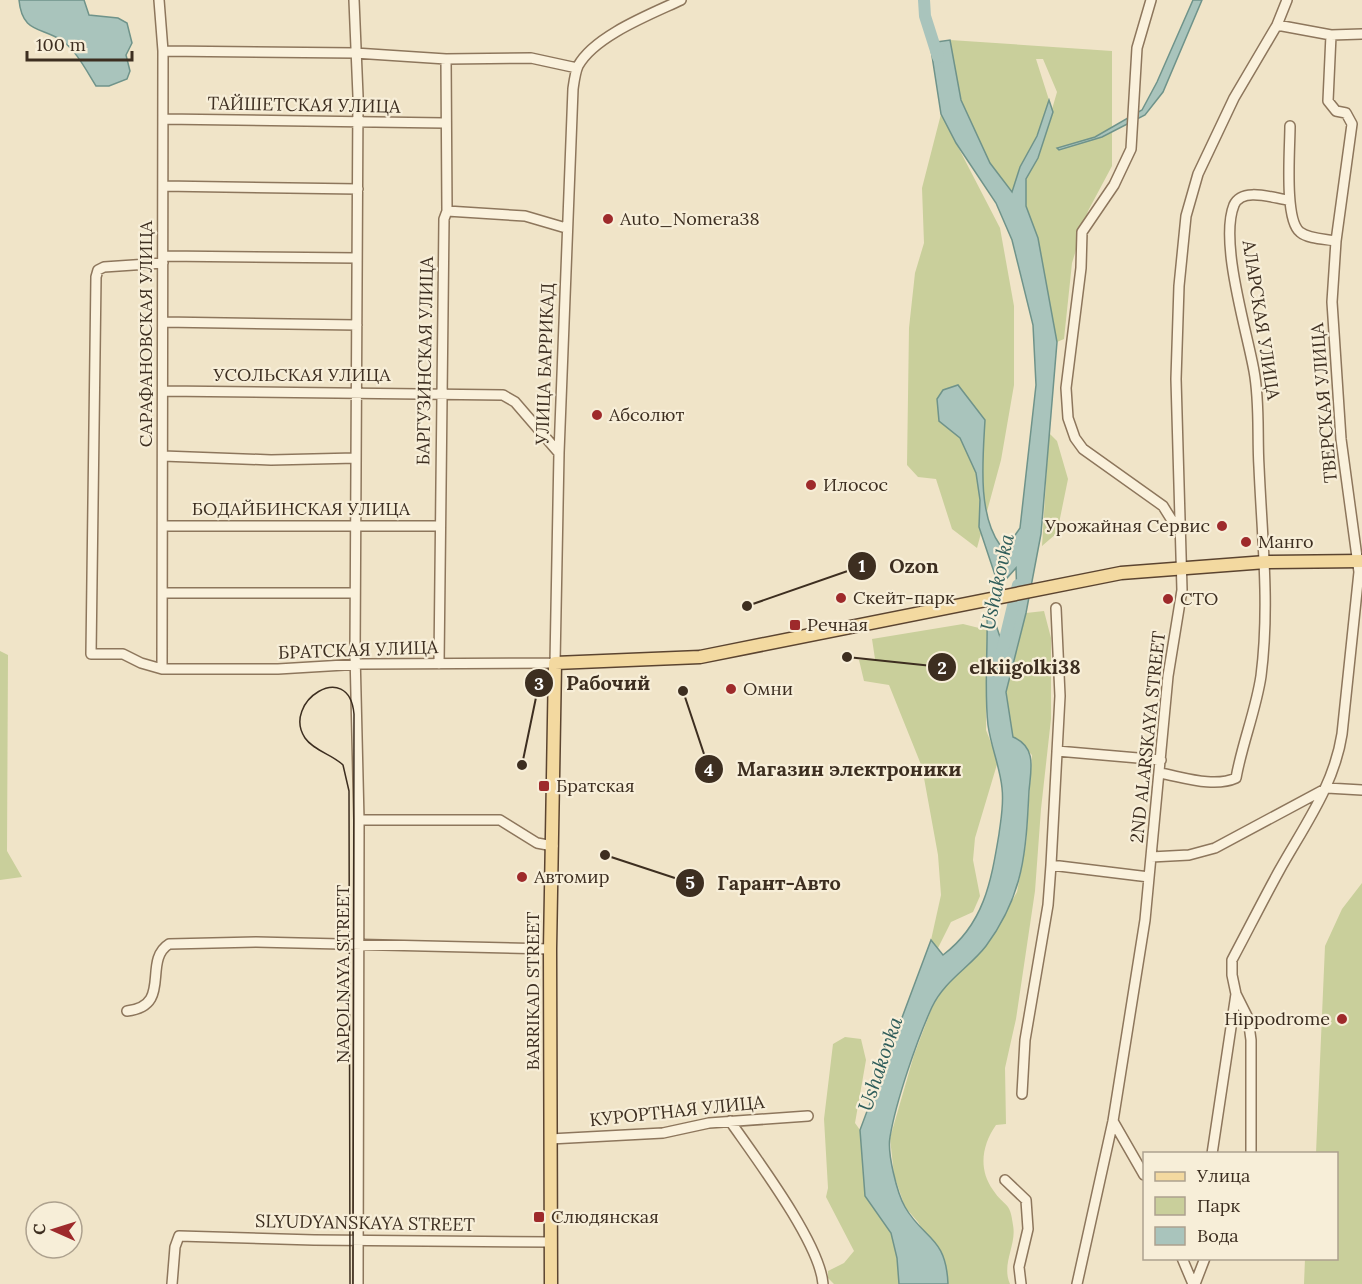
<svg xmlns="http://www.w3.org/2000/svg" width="1362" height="1284" viewBox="0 0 1362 1284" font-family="Lora,serif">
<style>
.green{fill:#c9cf9b}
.water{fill:#a9c4bc;stroke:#6f938a;stroke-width:1.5}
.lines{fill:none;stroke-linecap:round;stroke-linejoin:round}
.river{stroke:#a9c4bc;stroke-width:12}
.minor-casing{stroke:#8d765c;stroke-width:12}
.major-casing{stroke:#5b4430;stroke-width:15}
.minor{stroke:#faf1dc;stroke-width:9}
.major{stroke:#f3d9a0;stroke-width:12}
.tram{stroke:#3d2e20;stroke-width:1.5}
.poi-dot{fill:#9e2a2b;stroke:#f7eed8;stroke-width:2}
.labels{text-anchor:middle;stroke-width:4.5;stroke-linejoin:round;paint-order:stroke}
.street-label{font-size:18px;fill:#3d2e20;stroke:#f7eed8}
.poi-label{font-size:18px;fill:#3d2e20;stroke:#f7eed8;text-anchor:start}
.water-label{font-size:20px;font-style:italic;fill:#2f5d5a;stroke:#f7eed8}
.leader{fill:none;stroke:#3d2e20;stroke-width:2}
.callout-dot{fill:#3d2e20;stroke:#f7eed8;stroke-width:2}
.mark-label{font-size:18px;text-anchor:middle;font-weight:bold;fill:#fff}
.callout-label{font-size:20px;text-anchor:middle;font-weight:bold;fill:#3d2e20;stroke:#f7eed8;stroke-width:4.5;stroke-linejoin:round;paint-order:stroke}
</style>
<rect width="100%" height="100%" fill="#f0e4c8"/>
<path class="green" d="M950,40L1112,51V166L1088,211L1072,263L1064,339L1057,342L1038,238L1026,206V179L1038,158L1057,92L1043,59H1036L1049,100L1037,136L1020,167L1012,192L990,163L961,100Z
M941,114L1000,228L1014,306V385L1001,460L977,548L952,529L936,479L918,477L907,465L909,328L915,273L924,243L922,188Z
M1049,433L1057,441L1068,479L1057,533L1042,546Z
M1044,611L1051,638V719L1041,809L1035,891L1016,1019L1005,1068L1006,1124L996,1125C982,1145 978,1169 993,1190C1005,1208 1010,1200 1013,1225C1017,1245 1001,1264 1010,1284H948L947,1275L918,1222L905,1207L894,1175L890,1138L914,1055L933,1005L944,988L986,946L1017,892L1026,844L1032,755L1013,737L1006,692L1026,613Z
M963,624L987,630L986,730L998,761L975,838L973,860L980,896L973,912L951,922L937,950L931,940L941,895L938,855L922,767L889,685L864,681L859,660L875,659L872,639Z
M0,651L8,655L7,851L22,877L0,880Z
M1362,883V1284H1304L1305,1259L1336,1258V1154L1316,1153L1325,946L1342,909Z
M845,1037L861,1039L866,1060L855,1123L860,1130L865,1196L891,1233L897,1258L899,1284H834L828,1278V1271L844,1263L854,1251L826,1197L828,1188L824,1119L833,1044Z"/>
<path class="water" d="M19,0H84L89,15L118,18L127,23L132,43L126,55L130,71L127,79L109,86H96C86,70 76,50 61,40C41,27 22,33 19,0Z
M1193,0H1202L1163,92L1145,115L1102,137L1059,150L1057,148L1095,137L1142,110L1157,82Z
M950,40L961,100L990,163L1012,192L1020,167L1037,136L1049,100L1053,112L1038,158L1026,179V206L1038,238L1057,342L1041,534L1026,613L1006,692L1013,737C1037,747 1031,769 1029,791C1026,851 1024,895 986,946C970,967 944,981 932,1007C917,1040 896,1101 890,1137C887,1153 897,1193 905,1207C924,1240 946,1236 948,1284H899L897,1258L891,1233L865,1196L860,1130L931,940L943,955C984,924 991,882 999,834C1001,818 1004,805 1002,788C1000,767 991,747 988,725C984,688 988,652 987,615L994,619L1000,637L1009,642L1017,600L1016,568L999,587L979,527L980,500L976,473L960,438L939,421L937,399L943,390L958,385L985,420C983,458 977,513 1000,545L1009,544L1020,528L1036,385L1033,325L1012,240L996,203L956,143L941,114L930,43Z"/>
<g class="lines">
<path class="river" d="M924,0L925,16L938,57
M1001,656L1018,585"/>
<defs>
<path id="minor" d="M159,0L163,51L162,669
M354,0L358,96L355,653L359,820L358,1284
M1151,0L1137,48L1131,149L1114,185L1082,232L1081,268L1066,388L1068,418L1075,438L1083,449L1163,506L1178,530
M1277,25L1331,35L1362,34
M163,51L355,53L446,59L531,58L577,68
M163,119L444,123
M1290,126C1290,149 1284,220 1300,232C1308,239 1326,239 1336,241
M163,186L358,189
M447,211L525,216L566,228
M163,256L357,258
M163,263L104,267L98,270L96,277L91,654H123L141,663L162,669H278L361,664L555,663L559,453L573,89C574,82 575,73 578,66C594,36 651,14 681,0
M163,322L357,325
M163,391L503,395L515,402L559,453
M163,456L271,460L356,458
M163,526H439
M163,593H355
M439,664L444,219L447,211L446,59
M1057,751L1161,760
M1160,773C1183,777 1214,788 1236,778C1242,744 1256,710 1261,676C1270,606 1262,537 1259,467C1257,435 1260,403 1254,371C1247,331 1219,242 1234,205C1242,187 1273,198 1288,200
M359,820H500L537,843L553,846
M1151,857L1189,855L1215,848L1327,788L1362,790
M1051,865L1149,877
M1236,994L1248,1018L1251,1040V1154
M127,1011C173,1006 142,961 169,944L256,942L550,949
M1022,1094L1025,1040L1048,905L1051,865L1060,696L1056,608
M730,1121C755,1157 820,1243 823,1284
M1113,1121L1144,1175
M550,1139L663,1133L709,1123L808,1116
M1212,1154L1236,994L1232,975V960C1248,930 1263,900 1279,871C1304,826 1334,786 1342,734L1359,572L1341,439L1332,302L1336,241L1352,124L1346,113L1336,111L1328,101L1331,35
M1005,1180L1026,1200L1028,1229L1019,1267L1021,1284
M1182,1258L1193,1284
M172,1284L175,1247L179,1236L314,1240L551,1242
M1077,1284L1113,1121L1145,920L1168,676L1182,590L1176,379L1179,286L1186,216L1198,174L1234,98L1277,25L1287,0
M1195,1284L1205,1258"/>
<path id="major" d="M551,1284L550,949L555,663L700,657L1121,573L1266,562L1362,561"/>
</defs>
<use href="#minor" class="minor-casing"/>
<use href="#major" class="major-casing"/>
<use href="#minor" class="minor"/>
<use href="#major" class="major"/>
<path class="tram" d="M350,1284L349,791L343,765C332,754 314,751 305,738C281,702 349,658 354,714L353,1284"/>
</g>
<g class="poi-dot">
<circle cx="608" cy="219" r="6"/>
<circle cx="597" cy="415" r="6"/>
<circle cx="811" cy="485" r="6"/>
<circle cx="1222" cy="526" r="6"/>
<circle cx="1246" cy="542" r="6"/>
<circle cx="841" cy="598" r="6"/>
<circle cx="1168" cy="599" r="6"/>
<rect x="789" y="619" width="12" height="12" rx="3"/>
<circle cx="731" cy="689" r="6"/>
<rect x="538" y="780" width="12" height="12" rx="3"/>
<circle cx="522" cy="877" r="6"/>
<circle cx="1342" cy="1019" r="6"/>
<rect x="533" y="1211" width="12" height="12" rx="3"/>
</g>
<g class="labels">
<g class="street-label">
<text transform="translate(304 105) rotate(1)" y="6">ТАЙШЕТСКАЯ УЛИЦА</text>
<text transform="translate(1261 320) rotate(81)" y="6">АЛАРСКАЯ УЛИЦА</text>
<text transform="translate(146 334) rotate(-90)" y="6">САРАФАНОВСКАЯ УЛИЦА</text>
<text transform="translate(425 361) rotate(-89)" y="6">БАРГУЗИНСКАЯ УЛИЦА</text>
<text transform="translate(545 364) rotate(-88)" y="6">УЛИЦА БАРРИКАД</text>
<text x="302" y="381">УСОЛЬСКАЯ УЛИЦА</text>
<text transform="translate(1324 403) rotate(-95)" y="6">ТВЕРСКАЯ УЛИЦА</text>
<text x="301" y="515">БОДАЙБИНСКАЯ УЛИЦА</text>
<text transform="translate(358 650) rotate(-2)" y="6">БРАТСКАЯ УЛИЦА</text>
<text transform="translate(1148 737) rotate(-84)" y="6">2ND ALARSKAYA STREET</text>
<text transform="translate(343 974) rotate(-90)" y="6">NAPOLNAYA STREET</text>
<text transform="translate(533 991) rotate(-90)" y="6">BARRIKAD STREET</text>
<text transform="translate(677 1111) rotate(-6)" y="6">КУРОРТНАЯ УЛИЦА</text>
<text transform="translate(365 1223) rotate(1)" y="6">SLYUDYANSKAYA STREET</text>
</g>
<g class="poi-label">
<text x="620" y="225">Auto_Nomera38</text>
<text x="609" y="421">Абсолют</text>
<text x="823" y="491">Илосос</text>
<text x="1210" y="532" text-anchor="end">Урожайная Сервис</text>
<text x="1258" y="548">Манго</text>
<text x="853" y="604">Скейт-парк</text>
<text x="1180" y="605">СТО</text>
<text x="807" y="631">Речная</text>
<text x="743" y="695">Омни</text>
<text x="556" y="792">Братская</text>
<text x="534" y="883">Автомир</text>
<text x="1330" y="1025" text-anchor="end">Hippodrome</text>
<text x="551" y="1223">Слюдянская</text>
</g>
<g class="water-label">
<text transform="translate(997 582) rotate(-78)" y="7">Ushakovka</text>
<text transform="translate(880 1064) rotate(-71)" y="7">Ushakovka</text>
</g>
</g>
<path class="leader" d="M747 606L862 566M847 657L942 667M522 765L539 683M683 691L709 769M605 855L690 883"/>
<g class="callout-dot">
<circle cx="747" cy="606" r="6"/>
<circle cx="847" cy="657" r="6"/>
<circle cx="522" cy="765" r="6"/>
<circle cx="683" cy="691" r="6"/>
<circle cx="605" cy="855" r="6"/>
<circle cx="862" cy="566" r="15"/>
<circle cx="942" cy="667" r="15"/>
<circle cx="539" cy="683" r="15"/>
<circle cx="709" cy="769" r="15"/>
<circle cx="690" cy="883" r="15"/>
</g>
<g class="mark-label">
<text x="862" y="572">1</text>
<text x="942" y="674">2</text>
<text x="539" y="690">3</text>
<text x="709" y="776">4</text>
<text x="690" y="889">5</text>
</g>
<g class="callout-label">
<text x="914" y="573">Ozon</text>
<text x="1025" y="674">elkiigolki38</text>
<text x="608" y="690">Рабочий</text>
<text x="849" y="776">Магазин электроники</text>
<text x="779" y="890">Гарант-Авто</text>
</g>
<rect x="1143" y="1152" width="195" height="108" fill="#f7eed8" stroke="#ada18e" stroke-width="1.5"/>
<rect x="1155" y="1172" width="30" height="9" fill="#f3d9a0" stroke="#ada18e" stroke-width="1.5"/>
<text x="1197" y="1182" font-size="18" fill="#3d2e20">Улица</text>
<rect x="1155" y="1197" width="30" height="18" fill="#c9cf9b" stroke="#ada18e" stroke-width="1.5"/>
<text x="1197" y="1212" font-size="18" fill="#3d2e20">Парк</text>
<rect x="1155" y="1227" width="30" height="18" fill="#a9c4bc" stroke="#ada18e" stroke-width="1.5"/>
<text x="1197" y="1242" font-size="18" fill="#3d2e20">Вода</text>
<g transform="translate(54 1230) rotate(273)"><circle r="28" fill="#f7eed8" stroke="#ada18e" stroke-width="1.5"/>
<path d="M0-4.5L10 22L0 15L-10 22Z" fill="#9e2a2b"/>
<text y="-9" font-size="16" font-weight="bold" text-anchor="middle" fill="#3d2e20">С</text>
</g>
<path d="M27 51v9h105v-9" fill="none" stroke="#3d2e20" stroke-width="3"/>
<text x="36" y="51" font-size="18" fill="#3d2e20" stroke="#f7eed8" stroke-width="4.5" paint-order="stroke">100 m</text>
</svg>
